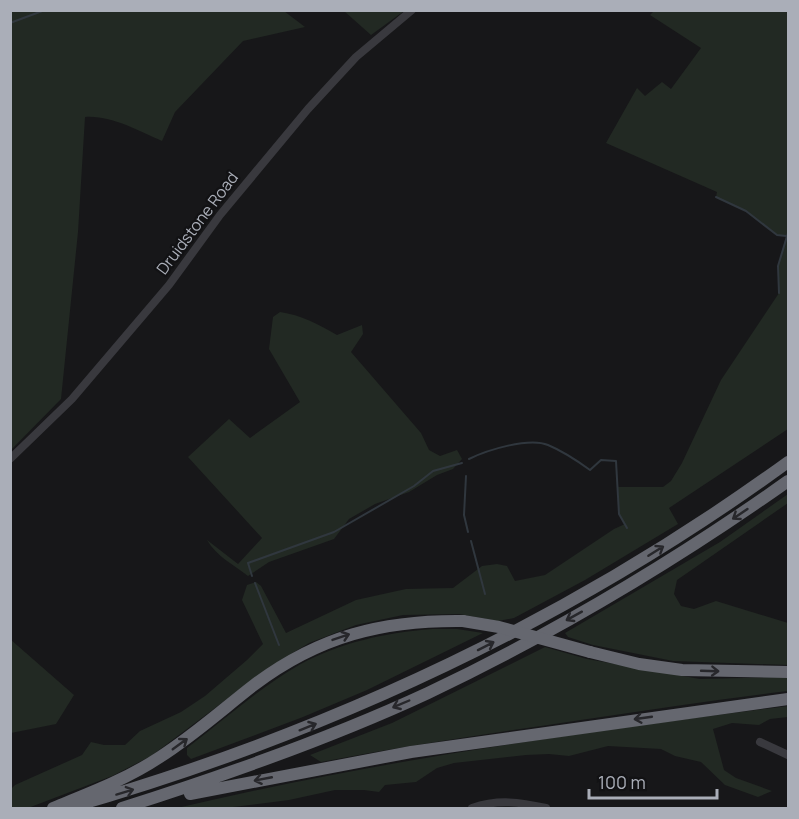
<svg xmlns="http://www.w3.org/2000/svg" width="799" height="819" viewBox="0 0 799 819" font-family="Manrope,sans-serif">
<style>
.green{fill:#222923}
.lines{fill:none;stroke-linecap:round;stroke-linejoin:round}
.stream{stroke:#30373e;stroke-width:2}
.minor{stroke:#39393e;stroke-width:8}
.highway{stroke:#65676f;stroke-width:12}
.highway-bridge{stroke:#65676f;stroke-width:12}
.oneway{stroke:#27272b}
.labels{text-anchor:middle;stroke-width:4.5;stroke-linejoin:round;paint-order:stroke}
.street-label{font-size:16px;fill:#aaaeb8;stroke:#121214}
</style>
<rect width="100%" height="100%" fill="#171719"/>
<path class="green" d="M11,10L284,11L305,27L243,41L175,112L162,141C139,131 111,115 85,117L78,232L61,399L11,450Z
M344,11H404L371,35Z
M654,11H788V429L669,508L678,524L585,580L514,618L498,621L459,614L403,615L356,625L309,643L271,666L151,756L112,776L28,808H11V789L15,785L82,755L91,742L104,745H125L140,731L181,712L205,696L247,660L263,644L242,600L247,585L256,582L261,586L286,633L356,600L406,589L453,588L482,566L497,564L507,566L515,581L545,575L614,529L625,524L619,514L618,487H663L671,481L682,463L721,380L779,293L778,266L786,236L777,235L746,211L716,197L717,192L606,143L637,88L645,96L662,82L671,89L701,48L650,15Z
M280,312C301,315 318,324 337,335L362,325L363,334L351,352L421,433L429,450L440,456L457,450L462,459L453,469L437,475L409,492L375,504L349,519L334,539L269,562L248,576C233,564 217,557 207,540L238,564L262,538L188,457L229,419L250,438L300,402L269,349L273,317Z
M788,494V503L677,580L674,594L681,606L694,609L716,601L788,623V665L673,661L593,645L568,637L565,633L720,542Z
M432,629H457L483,633L367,690L303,717L191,759L187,755V748C224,720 259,688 299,665C341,642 385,633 432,629Z
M10,639L74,695L56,724L11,733Z
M545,647L587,659L700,679L788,677V691C719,699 650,710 581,720C494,733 407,745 321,762L310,755L392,723Z
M788,706V717L770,719L759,725L732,723L713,729L724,770L736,778L772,791L758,797L725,785L701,762L675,756L661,749L608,746L569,756L549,754L526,755L454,763L437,768L416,782L385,785L379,792L364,790H335L289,800L225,808H177C379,760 583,732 788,706Z"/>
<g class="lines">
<path class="stream" d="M10,23L45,10
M716,197L746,211L777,235L786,236
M779,293L778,266L788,233
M469,459C487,450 529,437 548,445C560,450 579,462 590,470L601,460L616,461L619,514L627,528
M466,476L464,515L468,532
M471,541L485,594
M252,576L248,563L334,532L414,486L433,471L462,463
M255,583L279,645"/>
<path class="minor" d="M10,459L72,399L169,285L220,215L308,109L356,57L412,10
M760,742L788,755
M472,808C498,799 520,802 546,808"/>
<path class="highway" d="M590,652L639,664L682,670L788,672
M190,794L411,752L788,699
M53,808C90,793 127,779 160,757C193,736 223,709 254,685C319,636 383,620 463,621
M68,808C326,734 571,620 788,462
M122,808C226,775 329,739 428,693C554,633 675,561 788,481"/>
<path class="highway-bridge" d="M463,621L499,627L590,652"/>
</g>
<defs><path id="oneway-shaft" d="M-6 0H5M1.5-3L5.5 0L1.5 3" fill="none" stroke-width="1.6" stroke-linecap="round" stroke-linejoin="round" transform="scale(1.5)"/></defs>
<g class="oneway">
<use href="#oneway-shaft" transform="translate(740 514) rotate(146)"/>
<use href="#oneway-shaft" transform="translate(656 551) rotate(-32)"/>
<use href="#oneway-shaft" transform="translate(574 616) rotate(151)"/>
<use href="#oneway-shaft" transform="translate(341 637) rotate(-19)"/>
<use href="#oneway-shaft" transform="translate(486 646) rotate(-27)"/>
<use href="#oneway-shaft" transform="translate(710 671) rotate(2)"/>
<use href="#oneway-shaft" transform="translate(401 704) rotate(157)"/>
<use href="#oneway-shaft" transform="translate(643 718) rotate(172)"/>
<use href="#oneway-shaft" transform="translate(308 727) rotate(-22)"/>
<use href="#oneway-shaft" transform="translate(180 744) rotate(-36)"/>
<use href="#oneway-shaft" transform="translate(263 779) rotate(169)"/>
<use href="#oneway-shaft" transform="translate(125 792) rotate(-17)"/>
</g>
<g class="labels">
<g class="street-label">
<text transform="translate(197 223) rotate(-53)" y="6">Druidstone Road</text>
</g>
</g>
<rect width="799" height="819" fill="none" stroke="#aaaeb8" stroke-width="24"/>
<path d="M589 789v9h128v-9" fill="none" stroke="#aaaeb8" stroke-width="3"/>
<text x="598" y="789" font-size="18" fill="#aaaeb8" stroke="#121214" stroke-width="4.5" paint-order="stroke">100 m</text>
</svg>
